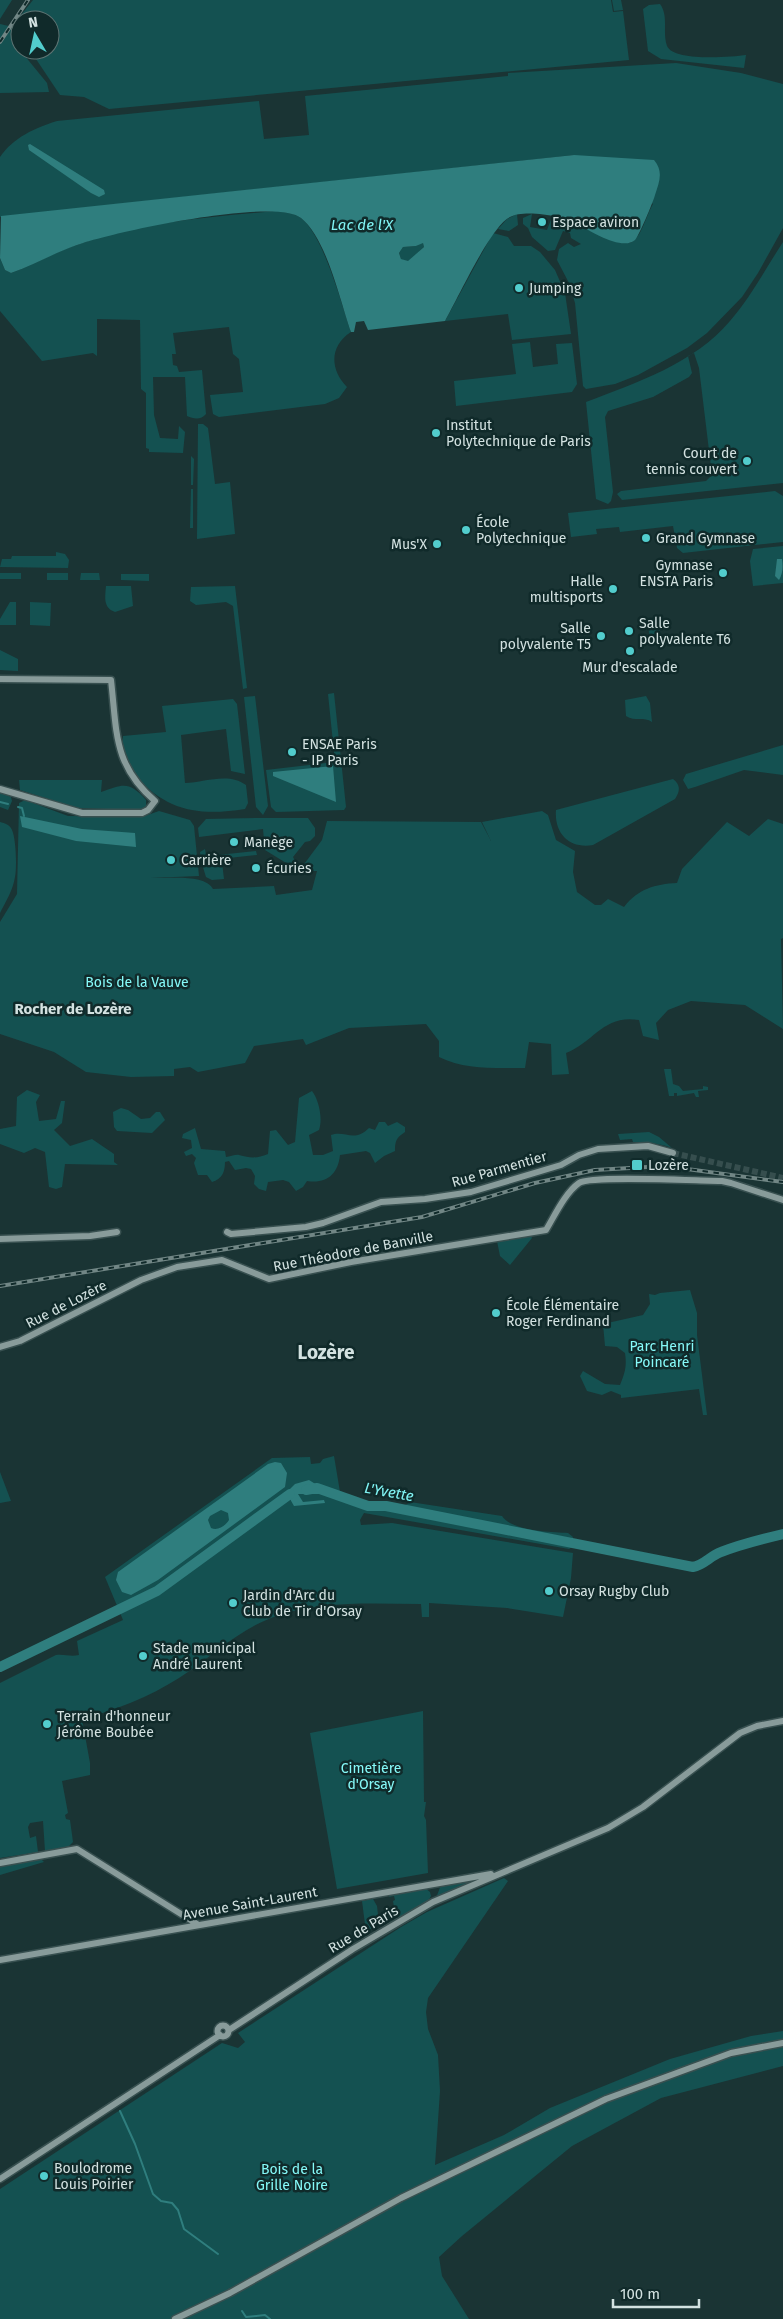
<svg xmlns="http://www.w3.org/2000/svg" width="783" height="2319" viewBox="0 0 783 2319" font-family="'Fira Sans',sans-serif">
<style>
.green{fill:#145151}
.water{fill:#2f7e7e;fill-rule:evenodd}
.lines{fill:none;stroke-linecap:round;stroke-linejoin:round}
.stream{stroke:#2f7e7e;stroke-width:2}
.river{stroke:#2f7e7e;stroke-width:10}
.secondary-tunnel{stroke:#364e4e;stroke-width:6;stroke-dasharray:6 3;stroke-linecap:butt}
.secondary-casing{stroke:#385050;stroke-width:9}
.secondary{stroke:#889b9a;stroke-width:6}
.rail-casing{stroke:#718685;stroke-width:4}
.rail{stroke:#102a2a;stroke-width:2;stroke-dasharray:5.5;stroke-linecap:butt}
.poi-dot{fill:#52cdcd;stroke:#102a2a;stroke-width:2}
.labels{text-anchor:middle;stroke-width:5;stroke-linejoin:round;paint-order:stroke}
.poi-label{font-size:14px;fill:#d3e2e1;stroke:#102a2a;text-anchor:start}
.park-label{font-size:14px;fill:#86faf9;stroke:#102a2a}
.street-label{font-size:14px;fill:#d3e2e1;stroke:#102a2a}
.water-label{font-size:15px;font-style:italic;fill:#81f5f5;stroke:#102a2a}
.neighbourhood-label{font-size:15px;font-weight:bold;fill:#d3e2e1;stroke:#102a2a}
.district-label{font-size:19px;font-weight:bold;fill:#d3e2e1;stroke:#102a2a}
</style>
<rect width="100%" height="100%" fill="#1a3434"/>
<path class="green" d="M0,0H12L0,19Z
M33,0H611L613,12L623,11L629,60L109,109L84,97L60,95L30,50H50V20H20V36L19,34L17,20Z
M612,0H621L623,10L614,11Z
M660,4C669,16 662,32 667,46C674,62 731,57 746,55L744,68L661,59L648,51L643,9L649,5Z
M0,24L13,27L14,39L20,50L47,83L49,92L0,93Z
M676,63L741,73L783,84V228L758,273L742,297L707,333L687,348L638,375L615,384L586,389L583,386L575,303L569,283L557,260L559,249L568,243L574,247L581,244L571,238L570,233L563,231L555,250L548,251L532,237L528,228L523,224V218L532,214L530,227L547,230L552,217L559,218L618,242L630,243C642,238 646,215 653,204L574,155L0,217V157C14,137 35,128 57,121L259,101L264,139L309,135L305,96L508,76V73Z
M276,211C283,212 291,213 298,216C322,229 342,306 351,332C329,346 330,370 347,387L339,398L325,404L219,417L213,414L210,395L243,392L239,359L233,354L229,327L173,333L176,354H172L173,365L177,366L179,372L202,370L206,414C201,420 194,419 187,416L185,377H153L154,415L160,438L178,439L179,426L185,432L183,453L149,452V449L146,448V393L141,389L140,320L97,319V356L93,353L42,361L0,311V258L5,270L11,273C34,265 54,252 77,245C140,222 209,217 276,211Z
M517,214L518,225L509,231L498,229L507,219Z
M493,233L508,237L514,246H531L540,252L555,270L565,293L571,334L512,340L508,314L445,321Z
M423,242L424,247L408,262L401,259L399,253L403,247L416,246Z
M783,242V483L622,500L617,494L621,491L706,481L712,475L699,368L694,353L688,356L692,373L689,377L653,397L608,411L605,417L613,492L611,501L608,504L596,499L586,402C636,383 695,363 730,321C751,297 766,268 783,242Z
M530,342L533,367L558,364L556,344L572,343L577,384L572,392L456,406L454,381L516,374L512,344Z
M198,424H203L208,428L215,484L230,482L235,534L197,539Z
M191,456L194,459L193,485H191Z
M191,489H193V528H190Z
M775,491L783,496V542L683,553L677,548L673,526L620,532L619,527L596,529L597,534L571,537L568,513Z
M783,546V583L753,586L750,561L753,549Z
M56,552L65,554L69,560L68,568L0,567L2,559H11L12,556H56Z
M0,573H21V579H0Z
M47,573H68V580H47Z
M81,573H99L100,580H80Z
M121,574H149V581L121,580Z
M106,586H131L133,606L115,612C103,608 105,597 106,586Z
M235,586L247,688L243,689L233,606L226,602L196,605L190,601L191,587Z
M10,602H16V625H0V619Z
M30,602L51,603L50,626L30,625Z
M658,617L661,638L650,639L647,619Z
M0,650L18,659V671L0,670Z
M334,693L346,807L344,810L276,812L271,807L266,770L335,762L328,694Z
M255,696L268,806L263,815L256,807L244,697Z
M646,696L650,703L652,722C644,716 635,722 626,716L625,700Z
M233,699L237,704L245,774L231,771L226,729L181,735L185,783C205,782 229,772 246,785L248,803L245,809C201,816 167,812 136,776C128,765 121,750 123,736L166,732L162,706Z
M783,745V775L744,770L695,787L688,789L683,780L686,774Z
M673,779C681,785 680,791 675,799L593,845C570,849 554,834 556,810Z
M19,780H102L101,792C124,784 129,781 146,800V807L139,810L77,808L20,790Z
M0,792L11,797L12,801L8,810L0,807Z
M25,800L68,816L142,817L159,811L190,820L194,826L199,876L150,878C166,879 205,873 213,889L274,886L276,895L312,890L317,871H299L322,840L327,821L481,822L491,841L482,822L542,811L548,815L556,840L575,851L573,872L577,892L595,905H601L608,899L624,907C638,889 655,884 677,883L682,869L727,822L749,836L768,819L783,824V938L781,939L783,1029L745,1005L691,1001L668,1010L656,1023L659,1040L643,1036L639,1020C604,1014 595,1041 566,1053L569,1074L552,1075L551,1044L529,1042L525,1068C496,1068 465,1070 439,1057V1041L426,1024L349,1028L306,1045L303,1039L254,1046L245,1063L198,1072L190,1067L174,1069V1076L131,1077L86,1072L54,1052L0,1034V922L17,894L19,803Z
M256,818H308L315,828V836L310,841L305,842L293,857L295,861L291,866L265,850L263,829L199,837L198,828L206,819Z
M0,822C5,823 10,825 12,830C16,838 17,868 15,877C13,890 6,901 0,913Z
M205,849L206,855L208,856L256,851L257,855L201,861L200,852Z
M222,862L224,879L212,880L206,877L202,864Z
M664,1069H671L673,1084L679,1086L683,1091L703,1089V1086L708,1087V1090L698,1091L699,1097H696L694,1093L677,1096V1093H674V1096H669Z
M27,1090L40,1095L36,1102L39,1121L56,1119L61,1101H65L62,1123L54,1130L70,1146L92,1139L114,1154V1162L118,1165L65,1164L62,1187L56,1189L49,1187L45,1152L35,1148L24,1153L0,1144V1129L16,1126L17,1097Z
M312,1091C319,1100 323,1119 319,1130L309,1135L313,1155H323L333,1151L331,1135C345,1130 354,1143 369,1128L375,1130L379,1122H385L388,1126L397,1122L405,1127V1132C396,1138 395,1141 395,1151L384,1156L375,1163L370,1153L366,1151L340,1155C338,1174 327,1184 307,1181L303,1187L296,1191L289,1182L283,1180L268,1182L266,1191L259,1189L254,1184L255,1176L251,1169L246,1168L235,1170L229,1161L225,1162C225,1172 222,1179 212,1182L207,1175H198L194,1163L196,1158L192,1154L186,1156L184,1152L192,1148L191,1140L182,1138L183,1134L195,1128L201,1149L225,1151L226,1157C230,1157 236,1154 239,1155C250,1158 256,1159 268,1154L270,1131L276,1130L288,1145L295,1142L299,1098Z
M121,1108L128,1110L141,1119L150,1118L156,1112H160L165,1120L152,1133L117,1131L114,1127L113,1112Z
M649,1132L659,1137L672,1148C659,1143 645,1142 633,1142L632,1139L620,1140L618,1134Z
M530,1234L532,1238L510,1265L500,1256L497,1241Z
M690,1290L697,1313V1335L707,1415H703L699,1389L621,1398V1395L611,1391L602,1395L587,1391L580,1376L583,1371L605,1384L620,1385C625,1373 627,1366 625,1353L617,1347L605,1346L603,1324L643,1315L650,1304L649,1294L655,1295L660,1293Z
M334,1456L340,1492C356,1499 396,1515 410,1502L502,1516C512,1531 550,1532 568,1533L573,1537L572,1547L569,1549L364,1513L360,1520L361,1525L392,1523L573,1553L571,1578L563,1617L507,1608L429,1603V1617H422L421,1604C371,1604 319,1600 271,1618C237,1631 210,1658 179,1678C149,1697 116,1710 82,1719L90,1763V1775L62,1781L68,1813L65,1815L66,1819L70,1820L73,1842L68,1847L45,1851L43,1821L30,1823L28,1827L30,1838L36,1836L38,1852L0,1858V1683L56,1655C65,1654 70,1657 79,1655L77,1641L123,1620L105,1577L272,1458L310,1457L311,1464L320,1463L323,1459Z
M0,1472L11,1501L0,1503Z
M423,1711L424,1802H426L424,1816L426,1820L428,1873L337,1889L310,1733Z
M41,1859L44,1862L0,1875V1865Z
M504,1878L508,1881L428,1998L426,2012L428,2029L438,2055L440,2091L435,2165L504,2135L550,2108L670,2059L751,2036L783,2031V2066L661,2098L572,2146L462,2236L439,2257L442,2276L469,2319H0V2189L222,2043L238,2048L245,2042L238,2033L401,1927L427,1912Z
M476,1881L436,1898L441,1885Z
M425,1888L430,1892L431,1896C426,1907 404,1919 392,1917L390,1914L395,1913L393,1901L395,1900L394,1896L389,1897L390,1895Z
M373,1899L377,1906L379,1923L366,1932L362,1901Z"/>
<path class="water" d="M30,144L104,190L105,194L99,197L91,193L29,150L28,145Z
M574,155L654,160C664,172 659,182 655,195C654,200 638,238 635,240C623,251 591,232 580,225C566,216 524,209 510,217C491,226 458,298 445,321L368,330L364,321L356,322L354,332H351C340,301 327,239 301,218C275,197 112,232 77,245C54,253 34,265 11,273L5,270L0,258L1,216ZM423,243L424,247L408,261L401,259L399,253L403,247L416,246Z
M777,559H782C783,567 783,573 779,580L775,576Z
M333,766L336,802L273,776V772Z
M20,816L82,829L135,833L136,847L76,841L22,827Z
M275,1462L281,1463L287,1473L285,1487L158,1580L131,1595L122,1592L116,1580L118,1572L268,1464ZM221,1510L228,1513L229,1520C225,1526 218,1531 211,1528L208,1520L210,1516Z
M309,1480L317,1485L319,1494H298L303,1502L324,1500L325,1503L294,1506L290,1499L286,1502L278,1501L295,1484Z"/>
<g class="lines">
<path class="stream" d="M0,802L8,804
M18,807L22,808L24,816
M120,2111L135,2144L153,2194L161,2201L172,2203L178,2210L184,2229L218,2254
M242,2311L246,2317L265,2315L270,2319"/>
<path class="river" d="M306,1490L317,1488L368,1506H386L693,1567C704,1565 710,1556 721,1552C741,1544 762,1539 783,1534
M0,1667L157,1591L290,1494"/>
<path class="secondary-tunnel" d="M673,1153L783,1178"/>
<defs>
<path id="secondary" d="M0,679L111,680C117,732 113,765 155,801L148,810L142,813H82L0,789
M227,1232L231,1234L306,1227L323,1223L381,1202L425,1199L471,1192L561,1165L579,1155L598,1149L648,1146L673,1153
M0,1239L90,1236L117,1232
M0,1347L20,1341L141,1280L177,1267L222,1260L269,1279L351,1262L546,1230C555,1215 565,1193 579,1183C591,1175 700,1181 722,1181L731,1183L783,1200
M0,1863L77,1849L197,1924
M0,1960L491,1874
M217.5 2031a5.5 5.5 0 1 1 11 0a5.5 5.5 0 1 1-11 0Z
M229,2030L353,1949L433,1902L608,1828L643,1807L740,1733L757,1726L783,1721
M0,2179L220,2035
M175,2319L230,2293L401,2198L606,2099L731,2053L783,2043"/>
</defs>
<use href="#secondary" class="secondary-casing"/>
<use href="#secondary" class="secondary"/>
<defs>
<path id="rail" d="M0,42L28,0
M0,1286L422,1217L535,1183L595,1170L665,1166L783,1182"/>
</defs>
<use href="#rail" class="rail-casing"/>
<use href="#rail" class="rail"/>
</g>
<g class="poi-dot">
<circle cx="542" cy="222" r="5"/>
<circle cx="519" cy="288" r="5"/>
<circle cx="436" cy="433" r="5"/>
<circle cx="747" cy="461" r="5"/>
<circle cx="466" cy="530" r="5"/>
<circle cx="646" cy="538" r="5"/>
<circle cx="437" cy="544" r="5"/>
<circle cx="723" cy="573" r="5"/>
<circle cx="613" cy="589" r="5"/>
<circle cx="629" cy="631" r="5"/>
<circle cx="601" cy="636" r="5"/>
<circle cx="630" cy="651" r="5"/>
<circle cx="292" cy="752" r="5"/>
<circle cx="234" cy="842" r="5"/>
<circle cx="171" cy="860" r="5"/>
<circle cx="256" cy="868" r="5"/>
<rect x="631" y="1159" width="12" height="12" rx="2.5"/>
<circle cx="496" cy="1313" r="5"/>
<circle cx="549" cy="1591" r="5"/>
<circle cx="233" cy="1603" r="5"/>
<circle cx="143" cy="1656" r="5"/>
<circle cx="47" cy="1724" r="5"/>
<circle cx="44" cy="2176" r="5"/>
</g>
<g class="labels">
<g class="poi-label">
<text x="552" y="227">Espace aviron</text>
<text x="529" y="293">Jumping</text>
<text x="446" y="430">Institut<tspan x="446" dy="16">Polytechnique de Paris</tspan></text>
<text x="737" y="458" text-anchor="end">Court de<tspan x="737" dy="16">tennis couvert</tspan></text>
<text x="476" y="527">École<tspan x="476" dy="16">Polytechnique</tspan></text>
<text x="656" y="543">Grand Gymnase</text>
<text x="427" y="549" text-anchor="end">Mus'X</text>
<text x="713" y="570" text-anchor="end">Gymnase<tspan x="713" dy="16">ENSTA Paris</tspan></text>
<text x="603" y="586" text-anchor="end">Halle<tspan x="603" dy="16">multisports</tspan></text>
<text x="639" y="628">Salle<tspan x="639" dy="16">polyvalente T6</tspan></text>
<text x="591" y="633" text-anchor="end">Salle<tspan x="591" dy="16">polyvalente T5</tspan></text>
<text x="630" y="672" text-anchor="middle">Mur d'escalade</text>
<text x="302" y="749">ENSAE Paris<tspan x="302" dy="16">- IP Paris</tspan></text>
<text x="244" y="847">Manège</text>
<text x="181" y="865">Carrière</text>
<text x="266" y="873">Écuries</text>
<text x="648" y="1170">Lozère</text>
<text x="506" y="1310">École Élémentaire<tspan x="506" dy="16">Roger Ferdinand</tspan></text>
<text x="559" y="1596">Orsay Rugby Club</text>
<text x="243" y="1600">Jardin d'Arc du<tspan x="243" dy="16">Club de Tir d'Orsay</tspan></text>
<text x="153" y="1653">Stade municipal<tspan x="153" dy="16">André Laurent</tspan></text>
<text x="57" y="1721">Terrain d'honneur<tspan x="57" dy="16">Jérôme Boubée</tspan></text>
<text x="54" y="2173">Boulodrome<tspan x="54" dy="16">Louis Poirier</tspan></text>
</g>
<g class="park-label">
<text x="137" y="987">Bois de la Vauve</text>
<text x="662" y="1351">Parc Henri<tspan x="662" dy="16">Poincaré</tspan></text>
<text x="371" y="1773">Cimetière<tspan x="371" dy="16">d'Orsay</tspan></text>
<text x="292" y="2174">Bois de la<tspan x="292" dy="16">Grille Noire</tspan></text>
</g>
<g class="street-label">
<text transform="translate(499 1169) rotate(-16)" y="5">Rue Parmentier</text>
<text transform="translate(353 1251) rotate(-11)" y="5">Rue Théodore de Banville</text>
<text transform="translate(66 1304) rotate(-27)" y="5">Rue de Lozère</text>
<text transform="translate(250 1903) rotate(-10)" y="5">Avenue Saint-Laurent</text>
<text transform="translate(363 1929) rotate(-31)" y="5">Rue de Paris</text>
</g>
<g class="water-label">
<text x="362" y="230">Lac de l'X</text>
<text transform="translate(389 1492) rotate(10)" y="5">L'Yvette</text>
</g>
<g class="neighbourhood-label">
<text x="73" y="1014">Rocher de Lozère</text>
</g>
<g class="district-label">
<text x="326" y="1359">Lozère</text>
</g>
</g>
<g transform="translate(35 35) rotate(351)"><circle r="24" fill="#102a2a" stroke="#5e7473"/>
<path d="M0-4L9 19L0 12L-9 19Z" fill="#52cdcd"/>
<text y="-8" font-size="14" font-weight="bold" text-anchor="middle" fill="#d3e2e1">N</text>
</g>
<path d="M613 2299v8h86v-8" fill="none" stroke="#d3e2e1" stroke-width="2.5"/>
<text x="620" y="2299" font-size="15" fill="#d3e2e1" stroke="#102a2a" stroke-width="4" paint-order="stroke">100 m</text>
</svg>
